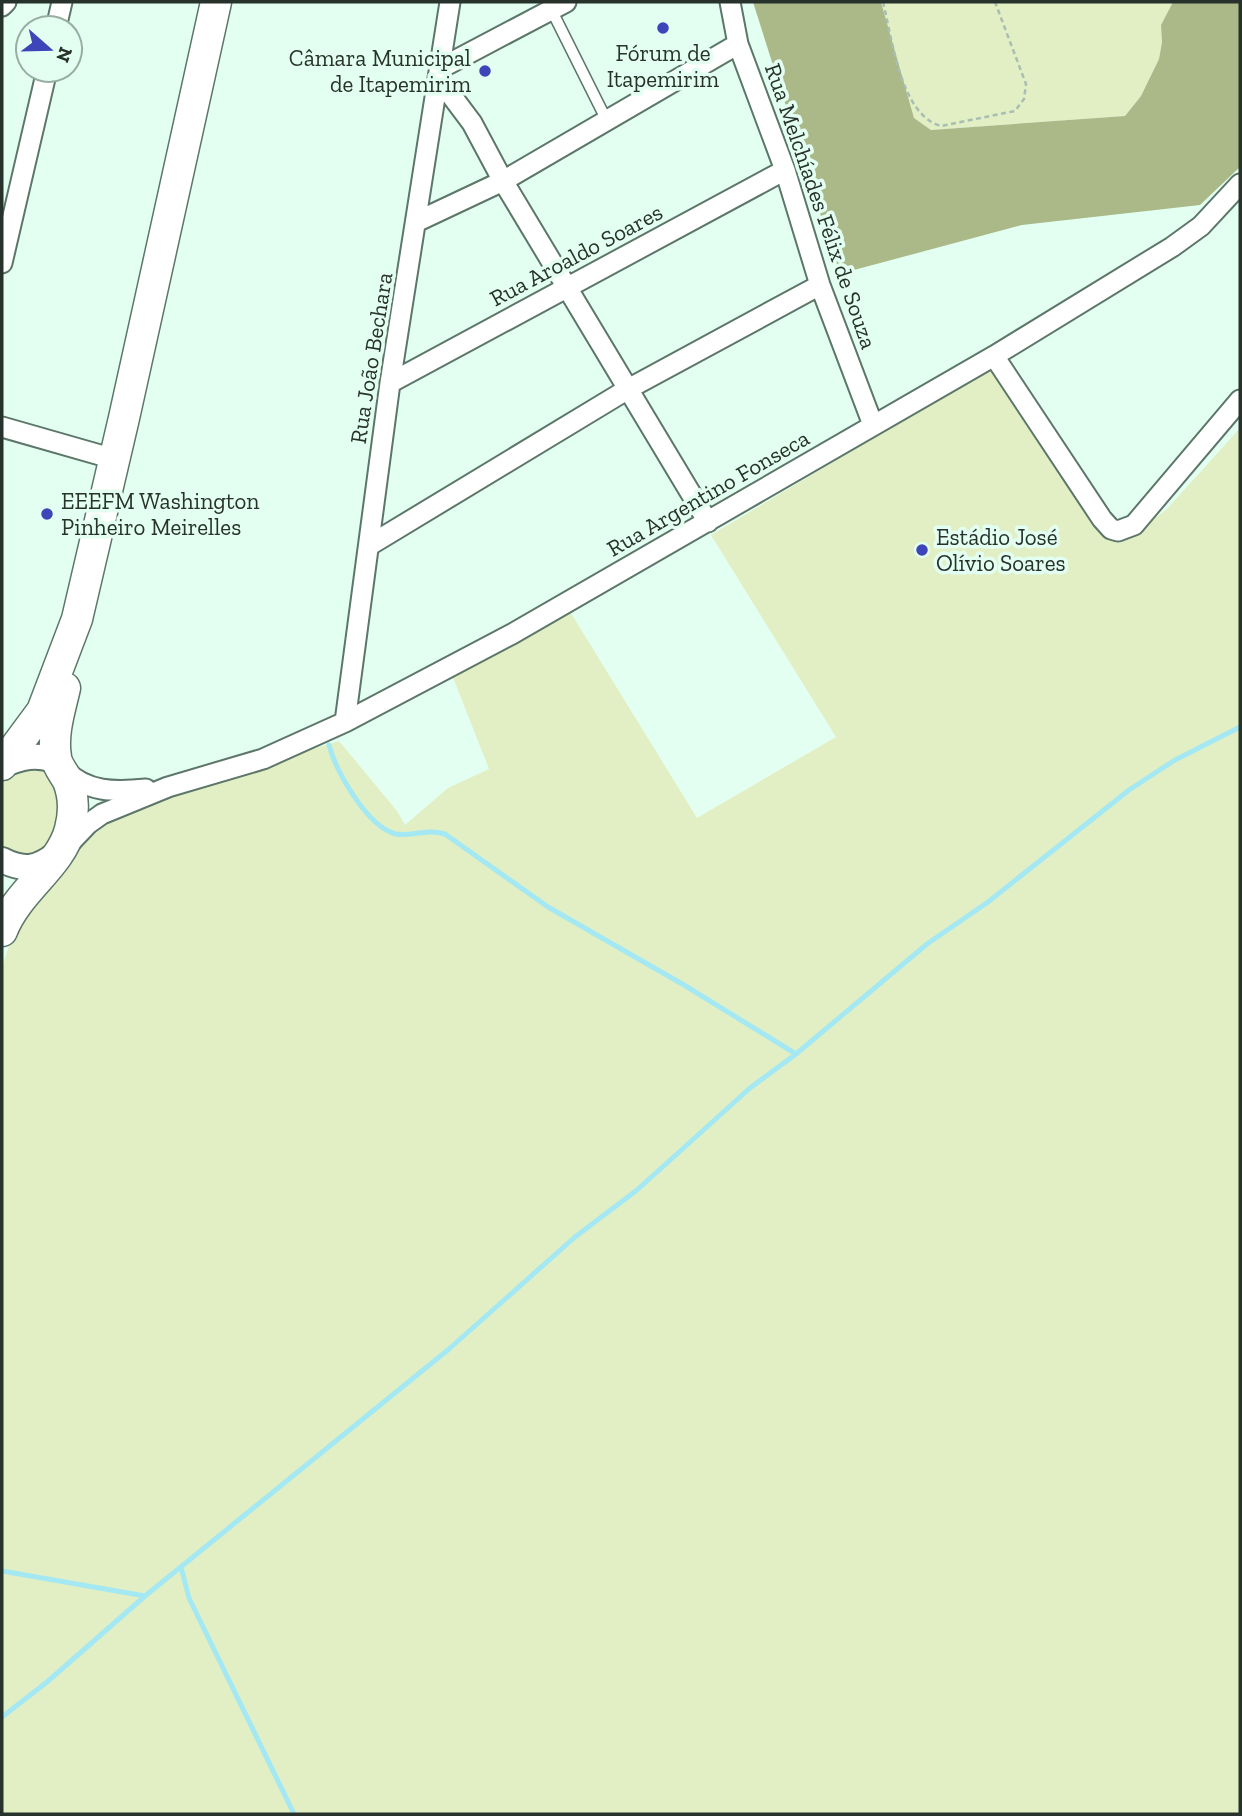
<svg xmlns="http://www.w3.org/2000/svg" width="1242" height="1816" viewBox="0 0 1242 1816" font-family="'Zilla Slab',serif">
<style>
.green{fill:#e2efc4}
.forest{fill:#abb988}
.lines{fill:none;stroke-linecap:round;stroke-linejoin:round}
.stream{stroke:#a4e8f3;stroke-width:5}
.service-casing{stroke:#5d766a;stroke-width:13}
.minor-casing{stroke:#5d766a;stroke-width:23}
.tertiary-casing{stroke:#5d766a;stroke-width:28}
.primary-casing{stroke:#5d766a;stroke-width:33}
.path{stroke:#a8beb3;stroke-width:2.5;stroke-dasharray:5 3.5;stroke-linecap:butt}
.service{stroke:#fff;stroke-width:10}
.minor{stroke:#fff;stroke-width:19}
.tertiary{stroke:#fff;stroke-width:24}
.primary{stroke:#fff;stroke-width:30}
.poi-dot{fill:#3d45b9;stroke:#e3fff1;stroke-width:2.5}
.labels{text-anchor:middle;stroke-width:7;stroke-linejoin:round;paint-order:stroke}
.poi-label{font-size:23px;fill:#28322d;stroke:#e3fff1;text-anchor:start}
.street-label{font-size:23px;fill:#28322d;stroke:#e3fff1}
</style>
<rect width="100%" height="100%" fill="#e3fff1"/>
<path class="green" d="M881,2H1173L1161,25L1162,41L1159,59L1141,96L1125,116L931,130L914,118Z
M998,364L1120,543L1166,510L1240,428V1814H2V967L14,931L66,857L112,820L153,797L339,741L397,811L405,825L448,788L489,769L452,675L569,610L697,818L836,737L711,535Z
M41,767L55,777L63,794L60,837L34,860L5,852L2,848V783L20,768Z"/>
<path class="forest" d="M753,2H881L914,118L931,130L1125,116L1141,96L1159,59L1162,42L1161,25L1173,2H1240V167L1200,205L1022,225L839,274Z"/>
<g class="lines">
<path class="stream" d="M329,745C336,771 367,827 396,834C413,837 425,828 445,834L548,907L684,985L796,1054
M181,1567L189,1598L294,1814
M2,1571L145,1596
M2,1717L47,1682L145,1596L449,1349L575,1237L637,1190L750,1088L796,1054L927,944L988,902L1129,790L1175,760L1240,727"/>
<defs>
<path id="service" d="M551,9L607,121"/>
<path id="minor" d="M730,2L738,44L785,170L820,285L873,425
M2,6L6,2
M56,28L62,2
M441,68L566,2
M439,79L472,123L503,181L708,522
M416,222L503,181L738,44
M2,263L47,70
M994,356L1102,519L1111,529L1118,531L1134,525L1240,400
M390,383L785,170
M2,427L114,459
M370,545L628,389L820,285
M345,722L390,383L450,2
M64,769C86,793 116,792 146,789
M68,845L88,824L102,814L168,787L263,759L345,722L512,634L994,356L1172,247L1201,226L1240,184"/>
<path id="tertiary" d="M2,765C22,757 36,753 56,761
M2,860C23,871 37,869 55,855"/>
<path id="primary" d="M2,765L42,711L77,619L124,418L216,2
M2,931C17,891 61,866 70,829C74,814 74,796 68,781C64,773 57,766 56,757C52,734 60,710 65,688"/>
</defs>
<use href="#service" class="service-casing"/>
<use href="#minor" class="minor-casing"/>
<use href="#tertiary" class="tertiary-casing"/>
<use href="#primary" class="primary-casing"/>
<path class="path" d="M883,2C892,37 900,115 941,126L1015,111L1024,99L1026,84L995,2"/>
<use href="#service" class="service"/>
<use href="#minor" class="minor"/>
<use href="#tertiary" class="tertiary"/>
<use href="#primary" class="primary"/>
</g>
<g class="poi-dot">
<circle cx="663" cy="28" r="7"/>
<circle cx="485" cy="71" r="7"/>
<circle cx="47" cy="514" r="7"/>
<circle cx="922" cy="550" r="7"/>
</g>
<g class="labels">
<g class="poi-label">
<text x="663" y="61" text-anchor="middle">Fórum de<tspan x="663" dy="26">Itapemirim</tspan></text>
<text x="471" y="66" text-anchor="end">Câmara Municipal<tspan x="471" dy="26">de Itapemirim</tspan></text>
<text x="61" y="509">EEEFM Washington<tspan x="61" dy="26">Pinheiro Meirelles</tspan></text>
<text x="936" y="545">Estádio José<tspan x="936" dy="26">Olívio Soares</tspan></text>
</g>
<g class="street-label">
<text transform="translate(821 206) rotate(71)" y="8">Rua Melchíades Félix de Souza</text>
<text transform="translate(576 255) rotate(-28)" y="8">Rua Aroaldo Soares</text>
<text transform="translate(371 358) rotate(-81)" y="8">Rua João Bechara</text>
<text transform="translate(708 493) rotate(-30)" y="8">Rua Argentino Fonseca</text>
</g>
</g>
<rect width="1242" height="1816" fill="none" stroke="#28322d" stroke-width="7"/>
<g transform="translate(49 49) rotate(110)"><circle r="33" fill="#e3fff1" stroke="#98ada3" stroke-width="2"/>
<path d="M0-5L12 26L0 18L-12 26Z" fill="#3d45b9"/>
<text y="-10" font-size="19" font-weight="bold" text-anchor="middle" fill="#28322d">N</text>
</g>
</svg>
